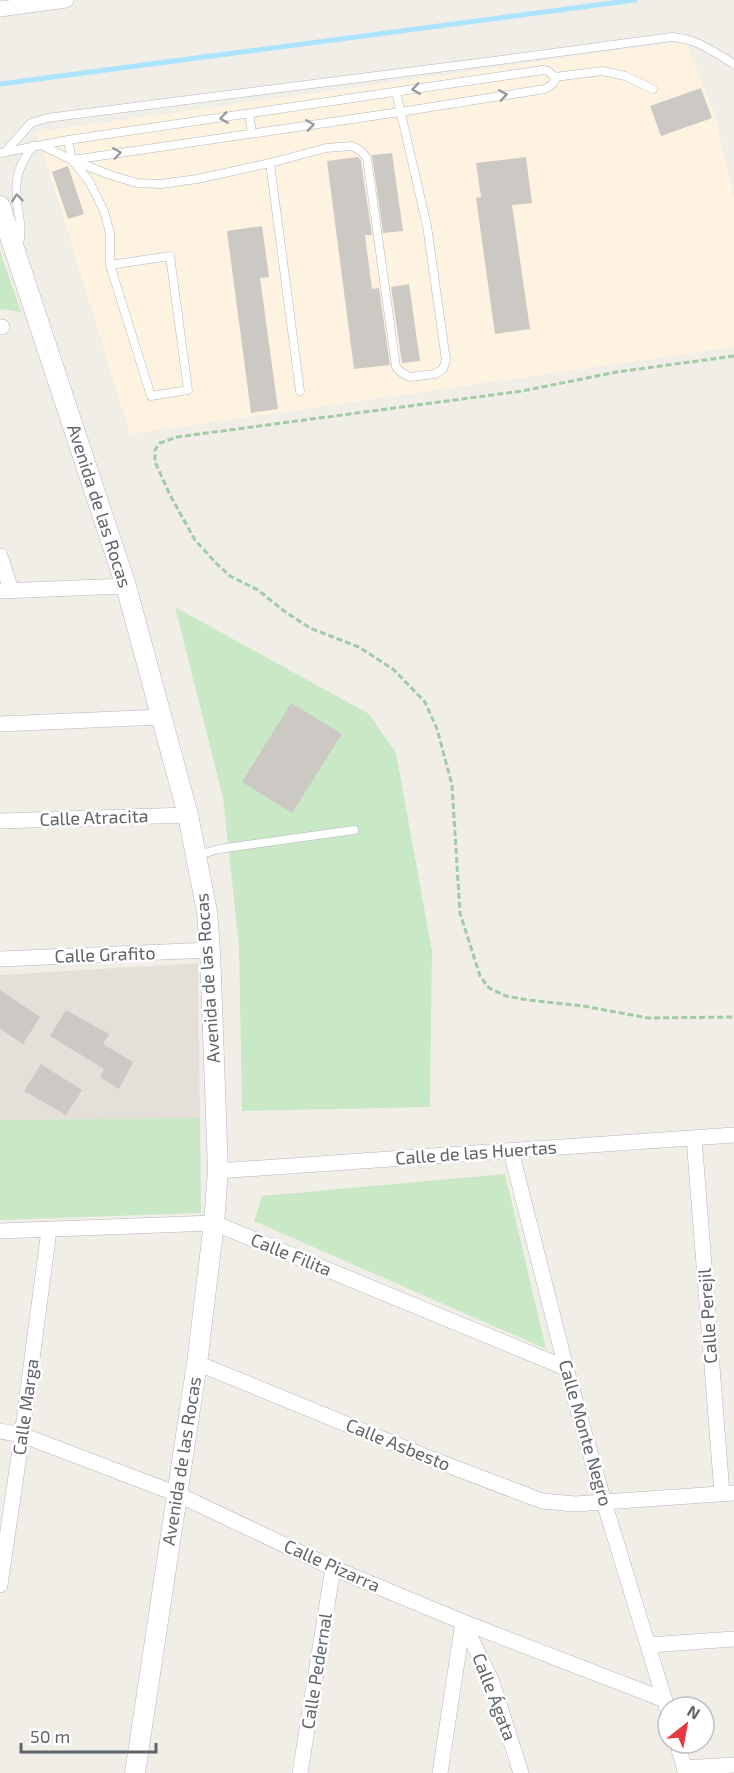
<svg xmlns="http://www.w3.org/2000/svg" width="734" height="1773" viewBox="0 0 734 1773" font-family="'Exo 2',sans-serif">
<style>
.commercial{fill:#fef3e0}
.education{fill:#e4dfd9}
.green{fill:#c9e8c5}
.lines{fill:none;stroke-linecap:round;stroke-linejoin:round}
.stream{stroke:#abe4fe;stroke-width:5}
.building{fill:#ccc9c5}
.service-casing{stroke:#b3b6ba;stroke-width:9}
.minor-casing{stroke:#b3b6ba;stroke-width:16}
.tertiary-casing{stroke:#b3b6ba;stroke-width:21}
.path{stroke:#a0cba6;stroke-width:3;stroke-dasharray:6 3;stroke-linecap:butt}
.service{stroke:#fff;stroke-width:8}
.minor{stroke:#fff;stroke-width:15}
.tertiary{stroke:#fff;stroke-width:20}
.oneway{stroke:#979a9d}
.labels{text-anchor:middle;stroke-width:5;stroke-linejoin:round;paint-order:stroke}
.street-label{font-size:18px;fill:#5f6468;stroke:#fff}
</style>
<rect width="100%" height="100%" fill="#f1eee8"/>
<path class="commercial" d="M685,41L715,115L734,199V347L130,434L37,132Z"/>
<path class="education" d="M198,963L200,1118L0,1120V975Z"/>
<path class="green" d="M0,251L21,312L0,309Z
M175,607L369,714L396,753L432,951L430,1107L242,1111L239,946L223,798Z
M200,1118L201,1213L0,1220V1120Z
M505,1174L546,1349L254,1221L262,1196Z"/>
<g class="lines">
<path class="stream" d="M0,84L635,0"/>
</g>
<path class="building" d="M701,88L712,118L661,136L650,106Z
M392,153L403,231L383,233L372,155Z
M358,157L361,161L372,235H365L372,289L379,288L390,365L354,369L327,161Z
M526,157L532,203L512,205L530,329L495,334L476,198L481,197L476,163Z
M68,166L84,214L68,219L52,172Z
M262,226L269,277L260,278L278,409L251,413L227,231Z
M409,284L420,361L402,363L391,287Z
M291,703L342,734L292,813L242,782Z
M0,990L40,1017L23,1044L0,1029Z
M66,1010L109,1034L103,1044L133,1062L119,1089L100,1077L104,1069L50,1036Z
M41,1064L82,1090L66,1115L24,1091Z"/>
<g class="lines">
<defs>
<path id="service" d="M555,77L603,71L625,76L653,89
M249,114L252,133
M68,140L72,160L110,175L137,183L161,184L197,179L270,163L326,148L352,146L361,151L367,158L396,367L402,373L410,377L435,374L443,369L446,360L427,226L396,92
M41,145L72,160L400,112L545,89C550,86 555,84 555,77
M6,151L31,123L47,118L501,60L672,37C698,39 712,51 734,64
M0,153L68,140L543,70L548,71L555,77
M73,161L89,181L104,211L110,233V265L151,396L188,390L170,256L110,265
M270,163L300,391
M19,244C22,232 20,221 18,210C14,183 16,168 33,146
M198,855L219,849L354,830"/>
<path id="minor" d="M0,9L66,0
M0,327H2
M0,556L11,590
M0,591L126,586
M0,724L162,717
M0,821L188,815
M0,959L210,950
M694,1138L722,1493
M511,1151L566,1368L604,1502L668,1711
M218,1171L734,1135
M0,1231L214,1223L566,1368
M197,1363L429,1458L542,1501L575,1504L734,1493
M0,1431L22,1435L177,1494L333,1568L463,1622L665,1700
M0,1585L22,1435L49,1230
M463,1622L492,1682L521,1773
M649,1645L734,1639
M677,1743L686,1773
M684,1768L734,1765
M300,1773L333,1568
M440,1773L463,1622"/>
<path id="tertiary" d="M0,206L126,586L188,815L207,912L210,950L218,1171L214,1223L197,1363L135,1773"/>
</defs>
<use href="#service" class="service-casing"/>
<use href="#minor" class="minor-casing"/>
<use href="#tertiary" class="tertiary-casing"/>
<path class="path" d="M734,356L617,372L522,391L177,437L160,443L155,450V462L170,495L195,540L216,563L230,576L258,590L284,611L310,628L359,647L394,670L425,702L437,729L452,785L460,913L480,976L489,988L506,996L528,1000L583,1006L648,1018L734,1017"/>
<use href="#service" class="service"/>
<use href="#minor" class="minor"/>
<use href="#tertiary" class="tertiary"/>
</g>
<defs><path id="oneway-chevron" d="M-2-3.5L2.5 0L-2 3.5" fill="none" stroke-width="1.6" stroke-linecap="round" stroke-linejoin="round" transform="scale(1.5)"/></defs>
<g class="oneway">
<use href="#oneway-chevron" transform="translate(416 89) rotate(172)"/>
<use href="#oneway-chevron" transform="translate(503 95) rotate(-9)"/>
<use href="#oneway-chevron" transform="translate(224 118) rotate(172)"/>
<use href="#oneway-chevron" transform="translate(310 125) rotate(-8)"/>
<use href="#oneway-chevron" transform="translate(117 153) rotate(-8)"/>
<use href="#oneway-chevron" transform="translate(17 198) rotate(-96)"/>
</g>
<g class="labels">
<g class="street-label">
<text transform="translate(99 506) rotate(72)" y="6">Avenida de las Rocas</text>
<text transform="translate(94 818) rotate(-2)" y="6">Calle Atracita</text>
<text transform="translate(105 955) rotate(-2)" y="6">Calle Grafito</text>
<text transform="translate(208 978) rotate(-94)" y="6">Avenida de las Rocas</text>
<text transform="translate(476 1153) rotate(-4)" y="6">Calle de las Huertas</text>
<text transform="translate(291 1255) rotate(22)" y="6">Calle Filita</text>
<text transform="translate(708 1316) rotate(-94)" y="6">Calle Perejil</text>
<text transform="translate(26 1407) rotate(-82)" y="6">Calle Marga</text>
<text transform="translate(585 1433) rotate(74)" y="6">Calle Monte Negro</text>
<text transform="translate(398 1445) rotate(22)" y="6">Calle Asbesto</text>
<text transform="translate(182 1461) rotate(-81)" y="6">Avenida de las Rocas</text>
<text transform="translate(332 1566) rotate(24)" y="6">Calle Pizarra</text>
<text transform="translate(317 1671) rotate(-81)" y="6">Calle Pedernal</text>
<text transform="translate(494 1697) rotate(69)" y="6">Calle Ágata</text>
</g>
</g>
<g transform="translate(686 1725) rotate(31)"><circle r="28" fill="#ffffff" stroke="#bfc1c3" stroke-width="1.5"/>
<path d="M0-4.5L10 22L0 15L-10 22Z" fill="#e8373f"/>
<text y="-9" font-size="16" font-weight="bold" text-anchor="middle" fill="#5f6468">N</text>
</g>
<path d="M21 1743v9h135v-9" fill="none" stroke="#5f6468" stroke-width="3"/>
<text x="30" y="1743" font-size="18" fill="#5f6468" stroke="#ffffff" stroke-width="4.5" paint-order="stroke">50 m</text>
</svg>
